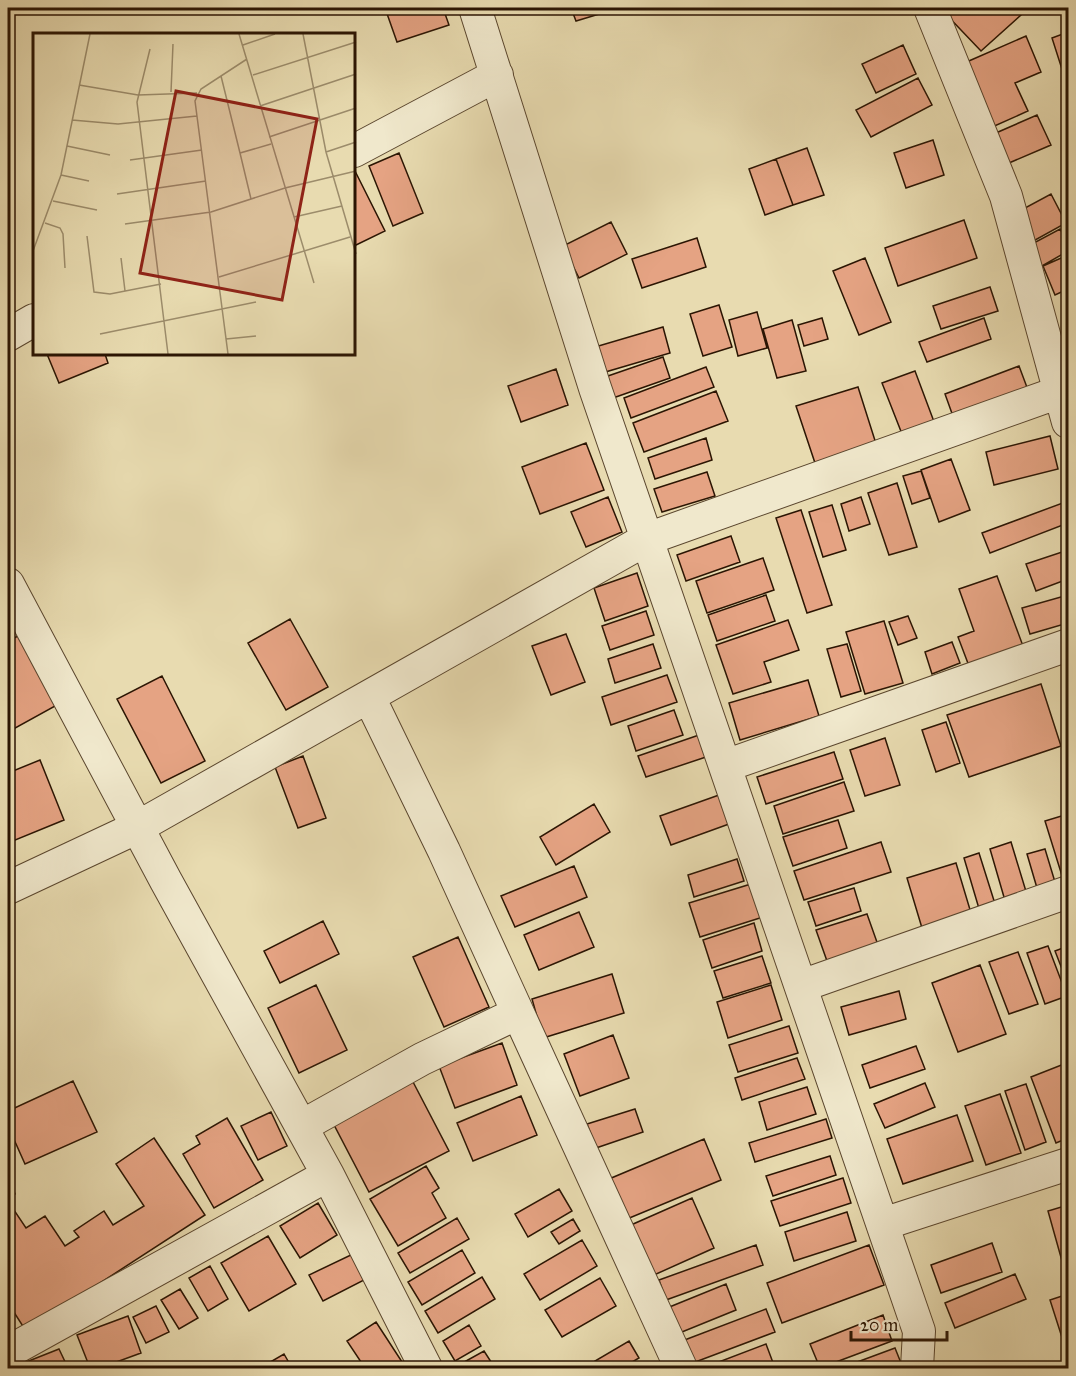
<svg xmlns="http://www.w3.org/2000/svg" width="1076" height="1376" viewBox="0 0 1076 1376" font-family="'IM FELL Great Primer',serif">
<style>
.building{fill:#e5a383;stroke:#2b1503;stroke-width:1.5}
.lines{fill:none;stroke-linecap:round;stroke-linejoin:round}
.minor-casing{stroke:#5a462e;stroke-width:34}
.minor{stroke:#f0e8cc;stroke-width:32}
.inset-road{fill:none;stroke:#9c8c6b;stroke-width:1.5}
.view{fill:#8f2418;fill-opacity:0.15;stroke:#8f2418;stroke-width:3}
.inset-edge{fill:none;stroke:#2b1503;stroke-width:3}
</style>
<rect width="100%" height="100%" fill="#e8dbb0"/>
<filter id="stains"><feTurbulence type="fractalNoise" baseFrequency=".00333" numOctaves="4"/><feColorMatrix values="0 0 0 0 .2 0 0 0 0 .09 0 0 0 0 .02 0 0 0 .5 -.17"/></filter>
<radialGradient id="worn" r=".72"><stop offset=".6" stop-color="#630" stop-opacity="0"/><stop offset="1" stop-color="#630" stop-opacity=".3"/></radialGradient>
<path class="building" d="M385,8H443L449,25L397,42Z
M571,8H616V9L576,21Z
M940,8H1013L1021,15L981,51Z
M1068,32V88L1052,38Z
M1026,36L1041,72L1015,83L1028,111L990,128L962,64Z
M903,45L916,74L876,93L862,64Z
M918,78L932,105L871,137L856,110Z
M1037,115L1051,145L1002,166L989,136Z
M933,140L944,175L906,188L894,153Z
M807,148L824,195L793,205L776,159Z
M399,153L423,213L393,226L369,166Z
M776,159L793,205L765,215L749,169Z
M355,171L385,231L354,246V172Z
M1051,194L1066,223L1028,244L1012,215Z
M964,220L977,258L898,286L885,248Z
M611,222L627,254L579,278L563,246Z
M1060,229L1068,244V251L1042,266L1030,245Z
M697,238L706,267L642,288L632,259Z
M1068,255V289L1055,295L1043,266Z
M865,258L891,322L859,335L833,271Z
M990,287L998,311L941,329L933,306Z
M719,305L732,347L703,356L690,314Z
M757,312L767,348L738,356L729,320Z
M822,318L828,339L804,346L798,325Z
M984,318L991,339L927,362L919,342Z
M792,320L806,371L777,378L763,329Z
M663,327L670,353L602,373L595,347Z
M47,354H105L108,363L59,383Z
M663,357L670,378L613,398L605,377Z
M1019,366L1028,390L954,419L945,394Z
M706,367L714,387L631,418L624,398Z
M556,369L568,405L521,422L508,386Z
M915,371L936,427L904,439L882,383Z
M858,387L878,450L817,469L796,406Z
M716,391L728,421L644,452L633,423Z
M1050,436L1058,469L994,485L986,452Z
M706,438L712,460L655,479L648,458Z
M586,443L604,490L540,514L522,467Z
M951,459L970,510L939,522L921,470Z
M921,471L930,498L912,504L903,476Z
M707,472L715,496L662,512L654,489Z
M897,483L917,547L889,555L868,493Z
M608,497L622,532L586,547L571,512Z
M861,497L870,524L849,531L841,504Z
M1068,501V523L990,553L982,533Z
M832,505L846,550L823,557L809,512Z
M801,510L832,605L807,613L776,518Z
M731,536L740,562L686,581L677,555Z
M1068,550V579L1036,591L1026,564Z
M763,558L774,590L707,613L696,581Z
M637,573L648,606L605,621L594,588Z
M997,576L1023,646L969,666L958,637L974,631L959,589Z
M766,595L775,621L717,641L708,615Z
M1068,595V623L1030,634L1022,608Z
M646,611L654,635L610,650L602,626Z
M908,616L917,638L898,645L889,622Z
M290,619L328,687L286,710L248,643Z
M788,620L799,650L764,662L771,682L733,694L716,645Z
M884,621L903,683L865,694L846,632Z
M566,634L585,682L551,695L532,646Z
M20,635L57,705L8,732V641Z
M952,642L960,663L932,674L925,652Z
M653,644L661,668L615,683L608,659Z
M847,644L861,691L841,697L827,649Z
M667,675L677,702L611,725L602,697Z
M162,676L205,761L161,783L117,699Z
M808,680L819,716L740,740L729,703Z
M1041,684L1061,746L969,777L947,715Z
M674,710L683,735L636,751L628,726Z
M946,722L960,763L936,772L922,730Z
M699,735L706,757L646,777L638,756Z
M885,738L900,785L865,796L850,750Z
M834,752L843,779L766,804L757,777Z
M303,756L326,818L298,828L275,767Z
M40,760L64,820L8,843V773Z
M844,782L854,811L783,834L774,806Z
M719,795L729,824L671,845L660,816Z
M594,804L610,832L556,865L540,837Z
M1068,814V877L1063,879L1045,821Z
M838,820L847,848L793,866L783,837Z
M881,842L891,872L804,900L794,871Z
M1011,842L1028,898L1006,904L990,849Z
M1045,849L1055,882L1037,888L1027,854Z
M979,853L996,907L980,912L964,858Z
M737,859L744,881L694,897L688,875Z
M956,863L971,913L922,928L907,878Z
M574,866L587,897L515,927L501,896Z
M751,884L763,917L700,937L689,903Z
M854,888L861,911L816,926L808,902Z
M579,912L594,947L539,970L524,935Z
M867,914L878,945L827,961L816,930Z
M323,921L339,954L280,983L264,951Z
M754,923L762,951L712,968L703,940Z
M458,937L489,1007L444,1027L413,957Z
M1048,946L1067,996L1045,1004L1027,953Z
M1068,946V981L1067,982L1055,951Z
M1018,952L1038,1004L1009,1014L989,962Z
M762,956L771,983L723,998L714,971Z
M980,965L1006,1034L958,1052L932,983Z
M612,974L624,1013L543,1038L532,999Z
M316,985L347,1050L299,1073L268,1008Z
M771,985L782,1020L728,1038L717,1002Z
M899,991L906,1019L849,1035L841,1007Z
M789,1026L798,1053L738,1072L729,1045Z
M613,1035L629,1078L580,1096L564,1054Z
M502,1043L517,1085L455,1108L439,1066Z
M916,1046L925,1069L870,1088L862,1065Z
M797,1058L805,1079L742,1100L735,1078Z
M1064,1064L1068,1076V1138L1056,1143L1031,1077Z
M412,1080L449,1151L369,1192L332,1121Z
M73,1081L97,1132L25,1164L8,1126V1111Z
M925,1083L935,1107L885,1128L874,1104Z
M1026,1084L1046,1142L1025,1150L1005,1091Z
M807,1087L816,1114L767,1130L759,1102Z
M1000,1094L1021,1153L986,1165L965,1106Z
M521,1096L537,1135L473,1161L457,1123Z
M635,1109L643,1132L596,1148L587,1124Z
M271,1112L287,1146L258,1160L241,1126Z
M957,1115L973,1161L903,1184L887,1139Z
M227,1118L263,1180L214,1208L183,1154L200,1144L196,1136Z
M826,1119L832,1138L755,1162L749,1143Z
M154,1138L205,1215L26,1331L8,1303V1215L14,1210L26,1228L45,1216L65,1246L79,1237L74,1231L104,1211L113,1225L144,1206L116,1164Z
M704,1139L721,1180L627,1219L609,1179Z
M830,1156L836,1175L773,1196L766,1176Z
M426,1166L439,1188L432,1193L446,1218L398,1246L370,1199Z
M8,1177L15,1194L8,1198Z
M843,1178L851,1203L780,1226L771,1201Z
M559,1189L572,1211L528,1237L515,1214Z
M692,1198L714,1248L654,1275L631,1225Z
M318,1203L337,1235L300,1258L280,1226Z
M1068,1205V1259L1062,1261L1048,1211Z
M847,1212L856,1241L794,1261L785,1232Z
M457,1218L469,1239L410,1273L398,1253Z
M573,1219L580,1231L559,1244L551,1232Z
M268,1236L296,1284L249,1311L221,1263Z
M582,1240L597,1266L540,1300L524,1274Z
M992,1243L1002,1272L941,1293L931,1265Z
M756,1245L763,1265L666,1300L659,1280Z
M869,1245L884,1285L782,1323L767,1283Z
M462,1250L475,1273L422,1305L408,1282Z
M355,1253L368,1278L323,1301L309,1275Z
M210,1266L228,1299L208,1311L189,1278Z
M1015,1274L1026,1299L955,1328L945,1303Z
M482,1277L495,1299L438,1333L425,1311Z
M600,1278L616,1306L562,1337L545,1310Z
M726,1284L736,1310L677,1334L667,1308Z
M180,1289L198,1318L179,1329L161,1300Z
M1068,1294V1352L1067,1353L1050,1300Z
M156,1306L169,1332L146,1343L133,1317Z
M766,1309L775,1332L690,1364L682,1341Z
M883,1315L892,1341L820,1368L810,1344Z
M128,1316L141,1353L100,1368H90L77,1335Z
M376,1322L406,1368H365L347,1341Z
M469,1325L481,1346L455,1361L443,1341Z
M629,1341L639,1358L622,1368H599L595,1361Z
M766,1344L775,1368H703Z
M895,1348L903,1368H841Z
M59,1349L68,1368H11Z
M484,1351L495,1368H459L457,1366Z
M284,1354L292,1368H260Z"/>
<g class="lines">
<defs>
<path id="minor" d="M475,8L595,388L919,1331L917,1368
M930,8L1006,196L1068,422
M354,151L497,75
M8,335L34,320
M8,584L166,881L328,1175L426,1368
M369,697L444,851L518,1013
M725,766L1068,645
M8,888L138,827L647,539L1068,389
M801,986L1068,892
M302,1126L422,1059L518,1013L681,1368
M883,1224L1068,1164
M8,1352L328,1175"/>
</defs>
<use href="#minor" class="minor-casing"/>
<use href="#minor" class="minor"/>
</g>
<g transform="translate(33 33)">
<rect width="322" height="322" fill="#e8dbb0"/>
<path class="inset-road" d="M206,1L281,250M270,1L293,119L323,221M210,12L242,1M117,16L104,69L135,321M220,42L323,9M188,43L207,120L238,111M46,52L105,62L164,60M138,59L140,11M227,73L323,41M39,87L85,91L164,83M236,104L323,75M34,113L77,122M293,119L323,109M207,120L218,166M97,127L169,117M28,142L56,148M84,161L173,148M20,168L64,177M261,184L309,173M12,190L27,195L30,201L32,235M92,191L178,179L252,155L323,138M54,203L61,259L77,261L128,251M0,218L28,142L57,1M88,225L92,258M186,244L317,204M67,301L223,269M193,306L223,303M195,321L162,68L168,56L214,26"/>
<path class="view" d="M143,58L284,86L249,267L107,240Z"/>
<rect width="322" height="322" class="inset-edge"/>
</g>
<rect width="1076" height="1376" fill="none" stroke="#e8dbb0" stroke-width="30"/>
<rect x="9" y="9" width="1058" height="1358" fill="none" stroke="#2b1503" stroke-width="3"/>
<rect x="15" y="15" width="1046" height="1346" fill="none" stroke="#2b1503" stroke-width="1.5"/>
<path d="M851 1331v9h96v-9" fill="none" stroke="#2b1503" stroke-width="3"/>
<text x="860" y="1331" font-size="18" fill="#2b1503" stroke="#f0e8cc" stroke-width="4.5" paint-order="stroke">20 m</text>
<rect width="100%" height="100%" filter="url(#stains)"/>
<rect width="100%" height="100%" fill="url(#worn)"/>
</svg>
